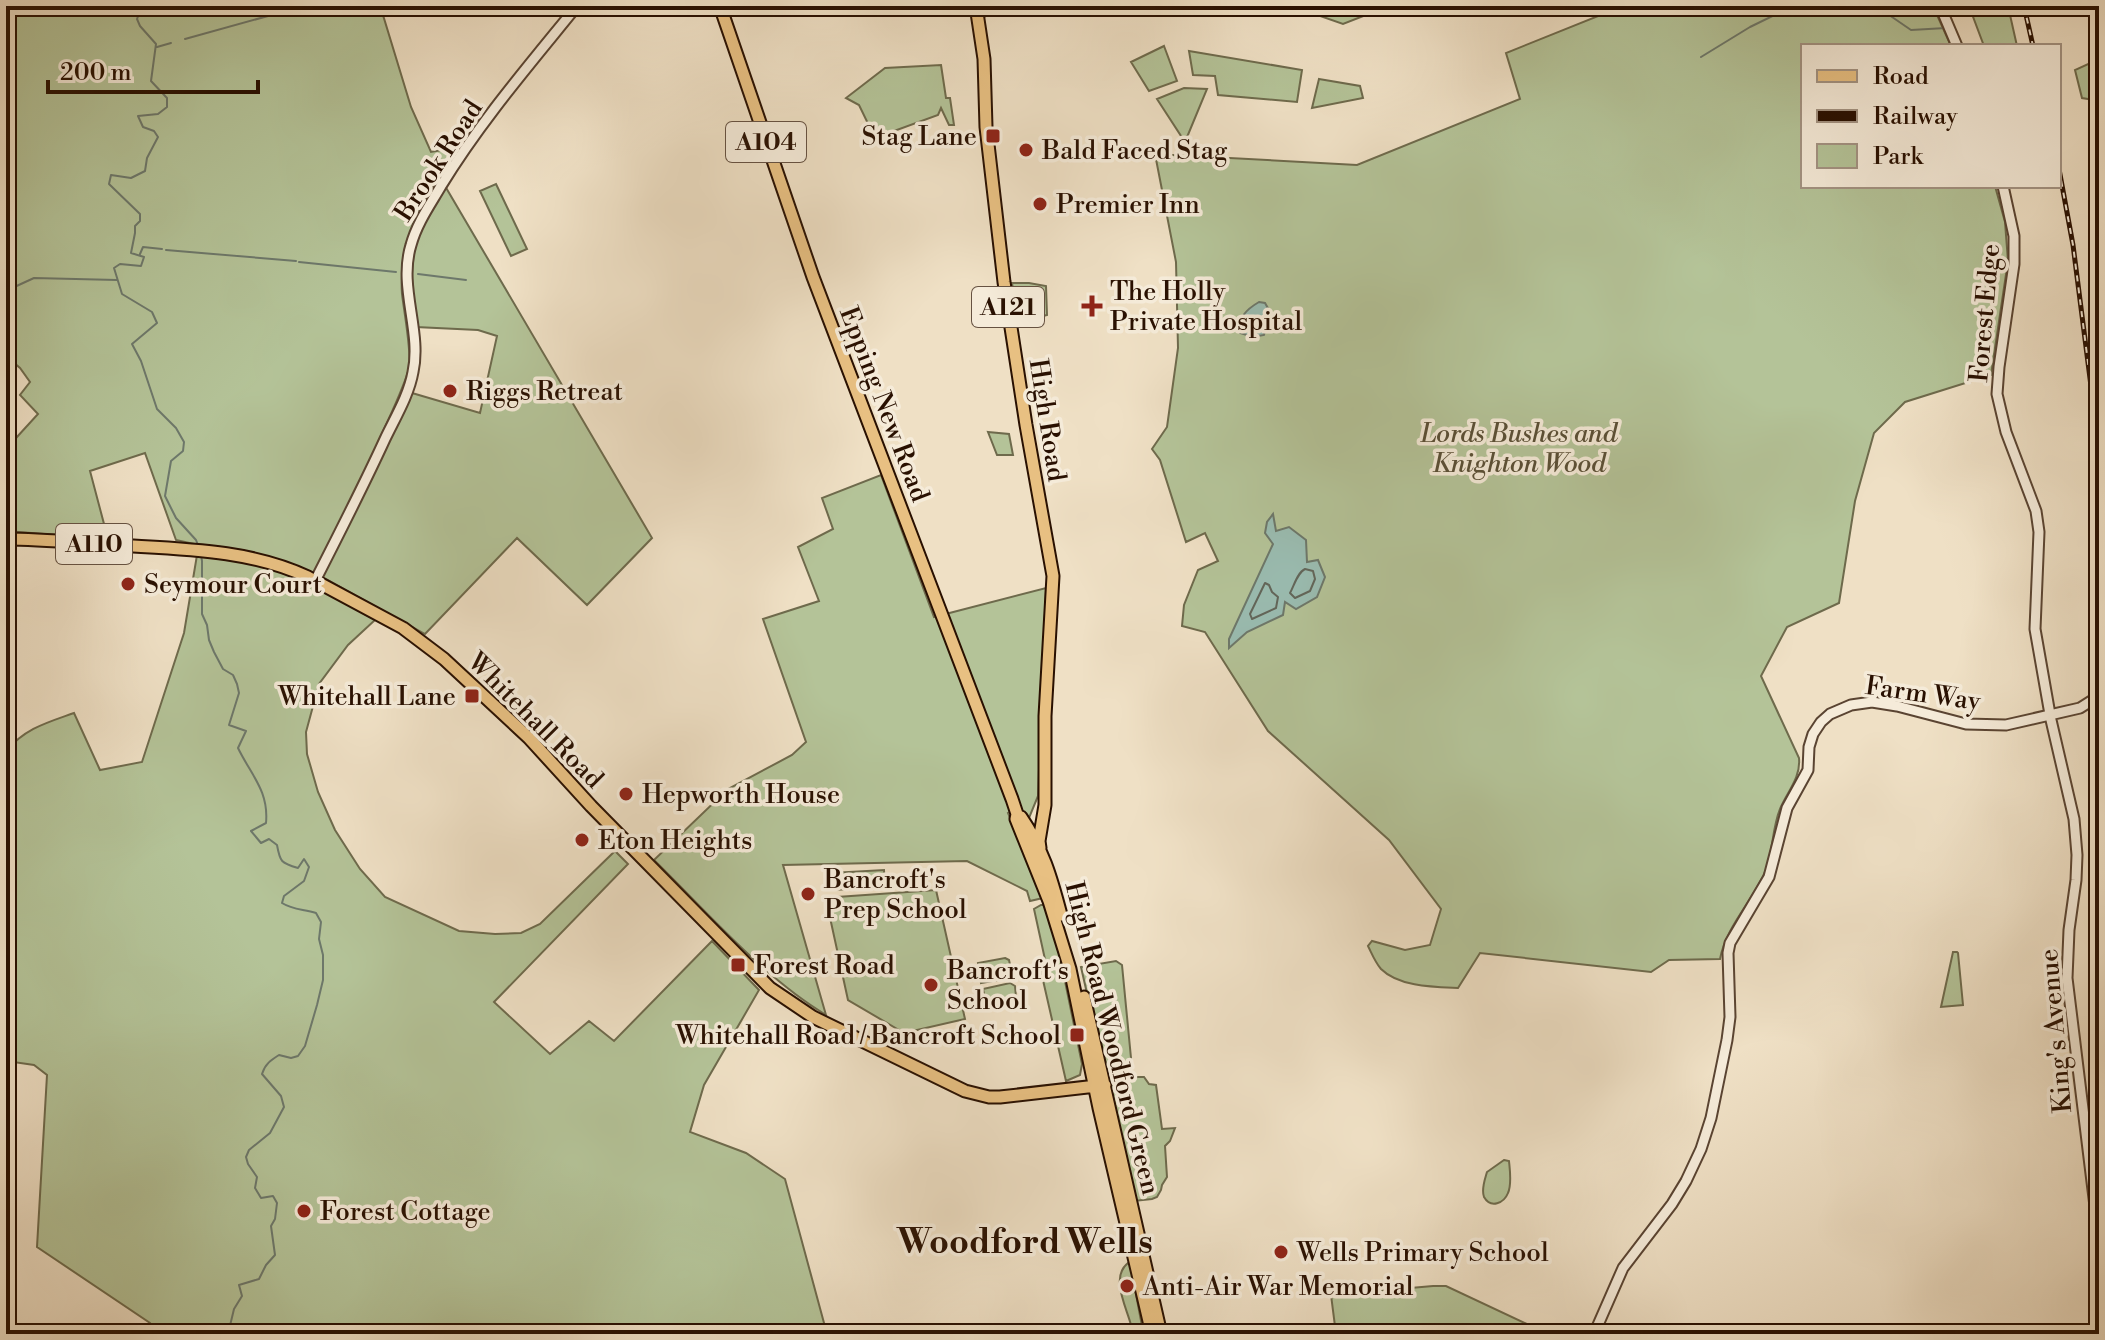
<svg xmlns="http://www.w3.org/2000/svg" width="2105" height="1340" viewBox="0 0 2105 1340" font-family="'Libre Bodoni',serif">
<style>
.green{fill:#b4c398;stroke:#6e6a4c;stroke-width:2}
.water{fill:#9abdb2;stroke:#6d786b;stroke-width:2}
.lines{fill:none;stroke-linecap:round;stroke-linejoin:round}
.shore{stroke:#62665a;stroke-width:2}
.stream{stroke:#6d786b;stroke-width:2}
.minor-casing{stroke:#5a4432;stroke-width:13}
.major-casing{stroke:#291001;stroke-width:15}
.minor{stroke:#f5ebd9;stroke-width:9}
.major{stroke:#e8c082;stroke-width:11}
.rail-casing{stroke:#291001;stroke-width:5}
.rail{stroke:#f5ebd9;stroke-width:2;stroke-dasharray:6;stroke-linecap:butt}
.poi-dot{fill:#8f2418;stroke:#f5ebd9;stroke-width:3}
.labels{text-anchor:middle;stroke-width:7;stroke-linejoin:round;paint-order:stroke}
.shield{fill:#f5ebd9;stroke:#665242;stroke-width:2}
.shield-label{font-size:24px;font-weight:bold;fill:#291001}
.poi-label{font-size:26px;fill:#291001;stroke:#f5ebd9;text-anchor:start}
.street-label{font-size:26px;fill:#291001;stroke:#f5ebd9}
.park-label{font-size:26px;font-style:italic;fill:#5a4f36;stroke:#f5ebd9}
.district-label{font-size:34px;font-weight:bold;fill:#291001;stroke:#f5ebd9}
</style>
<rect width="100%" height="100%" fill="#efe0c5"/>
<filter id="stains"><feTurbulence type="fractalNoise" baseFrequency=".0025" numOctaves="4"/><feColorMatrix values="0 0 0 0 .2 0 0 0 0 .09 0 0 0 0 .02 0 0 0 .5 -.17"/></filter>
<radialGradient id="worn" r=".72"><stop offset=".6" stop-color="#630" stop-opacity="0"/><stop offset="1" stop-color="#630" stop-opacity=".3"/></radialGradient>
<path class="green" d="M6,6H383V15L411,107L431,152L460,147C426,187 398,241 402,294C404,311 412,355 409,368C403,391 387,421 378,443L385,448L412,393L480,413L497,336L478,330L416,327C412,300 407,269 415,243C421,223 434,204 445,186L652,538L587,605L517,538L425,634L324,578L292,566L242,550L212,548L176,540L145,453L90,471L108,539L6,531V449L38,414L20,395L30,382L20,368L6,356Z
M1298,6H1389L1343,24L1297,8Z
M1623,6H1933L1951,46H1803V186H1995L2005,222L2008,261L1991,375L1905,402L1874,433L1855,501L1839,603L1787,627L1761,676L1799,758C1801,778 1787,792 1780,809C1772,829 1773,851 1766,870C1753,901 1726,926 1720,959L1669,960L1651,972L1480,953L1458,988C1435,987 1399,987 1381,969C1375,962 1372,954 1368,946L1372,941L1405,950L1430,945L1441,909L1389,840L1268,731L1205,632L1182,626L1184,605L1198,570L1218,561L1205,533L1186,542L1160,460L1152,449L1167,427L1178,348L1176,262L1155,154L1357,165L1520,99L1506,53Z
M1969,6H2008L2017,46H1984Z
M1164,46L1177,81L1149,91L1131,62Z
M1189,51L1302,70L1297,102L1218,95L1215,76L1193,75Z
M2099,59V97L2094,100L2082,98L2075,70Z
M941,65L946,98H950L954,125H949L941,108L938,115L875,138L859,105L846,98L885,68Z
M1319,79L1360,86L1363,98L1312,108Z
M1184,88L1207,89L1185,142L1157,99Z
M496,184L527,249L511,256L480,191Z
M1012,283H1029L1046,286L1047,315L1018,323Z
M988,432L1009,434L1013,455H997Z
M881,475L934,617L1046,588L1038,796L1029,818L1019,807L1008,813L1043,898L1030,901L1027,891L967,861L783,865L826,1015C764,978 706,911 654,860L728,789L792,755L806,742L763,619L819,601L798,547L833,529L822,498Z
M197,555L235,557L289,572L375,620L348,645L319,684L306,732L307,754L318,792L335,830L360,869L385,897L459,931L495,934L521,933L540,924L615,851L628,864L494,1002L550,1054L589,1021L614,1041L712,941L759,990L704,1085L690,1132L746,1153L785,1179L827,1334H159L150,1323L37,1247L47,1075L34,1065L6,1061V751C26,728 46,723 74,713L100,770L142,762L184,633Z
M884,870L885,887L833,890L832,873Z
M936,890L965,1019L904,1033L848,1000L829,913L831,903L837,897Z
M1041,905H1045L1060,957L1082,1064L1080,1075L1066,1081L1040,967L1046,964L1034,909Z
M1953,952H1957L1958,953L1963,1005L1941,1007Z
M1005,958L1009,960L1012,974L1009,978L981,983L978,963Z
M1116,961L1122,965L1131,1058L1126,1067L1127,1077H1144L1149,1084L1156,1085L1162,1129L1175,1128L1170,1141L1165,1146L1167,1177L1162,1185L1161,1190L1157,1197L1152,1199L1134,1201L1081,967Z
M1010,983L1015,986L1016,997L1013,1002L987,1008L983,989Z
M1504,1160L1509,1161C1510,1171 1512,1184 1508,1193C1504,1203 1491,1209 1484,1197C1481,1189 1485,1179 1487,1172Z
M1128,1263H1130L1142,1326L1137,1328L1131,1325C1126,1306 1110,1277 1128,1263Z
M1433,1286H1446L1548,1334H1336L1331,1295Z"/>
<path class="water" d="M1259,302L1265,303L1269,310L1264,335L1253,337L1240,333C1237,318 1247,309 1259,302Z
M1273,514L1276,531L1289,527L1306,540L1307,562L1318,560L1325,577L1317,597L1296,609L1285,602L1283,615L1247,632L1229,648V639L1273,544L1265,533L1267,522Z"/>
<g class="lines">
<path class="shore" d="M1305,569L1313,571L1315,579L1310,591L1295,598L1290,593C1294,586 1297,573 1305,569Z
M1265,583L1269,585L1272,592L1278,597L1276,608L1252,619L1250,614Z"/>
<path class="stream" d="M165,6L140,11L137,19L140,26L156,44L151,81L167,98V107L158,114L138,116L143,127L154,131L158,137L147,158L145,171L131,178L111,175L109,184L140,214V221L135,226V233L131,253L144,257L141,266L120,264L114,268L122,294L152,312L157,323L132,344L141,361L157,409L176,428L184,442L183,451L171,461L165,496L176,518L196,540L198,545
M1876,6L1911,30L1946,28
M185,39L304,6
M157,47L171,43
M1701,57L1750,27L1793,6
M166,250L296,261
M140,254L143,247L162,249
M299,262L396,272
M418,274L466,280
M6,286L10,289L34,278L117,280
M201,555L202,561V614L207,625L209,640L214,652L223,669L233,675L237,684L239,693L229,725L246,731L238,748C251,775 269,791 266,823L251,831L261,843L269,839L277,845C280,862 281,863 298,868L304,859L309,867L304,881L284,896L282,903C293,910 304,909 316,913L321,922L319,939L323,955V980L317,1005L305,1046L298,1056L291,1058L279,1055C271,1060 265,1064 262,1074L281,1096L284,1107L270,1133L249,1150L246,1157L248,1164L257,1177L255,1188L261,1198L273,1196L277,1203L275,1219L271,1226L275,1255L266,1265L259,1279L239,1285L242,1296L234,1309L228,1334"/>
<defs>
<path id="minor" d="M1940,6L1957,46
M2003,186L2014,236V264L1999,367L1997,394L2006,432L2036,511L2039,532L2035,629L2051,720L2074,819L2077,855L2076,880L2069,930L2067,978L2099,1239
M315,581C339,534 363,487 385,439C395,418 409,395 413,372C422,331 398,287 411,245C417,223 430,205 441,186C480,122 530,64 577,6
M1594,1334L1623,1268L1672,1204L1686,1181L1701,1149L1711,1118L1727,1040L1730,1017L1728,953L1730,943L1769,877L1787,808L1808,770L1809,747L1813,734L1821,722L1830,714L1851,705L1872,702L1897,706L1966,724L2006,725L2080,708L2099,696"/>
<path id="major" d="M720,6L813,277L1012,799L1017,814L1016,819L1049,901L1070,969L1099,1108L1152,1334
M976,6L984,59L986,127L1004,282L1026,425L1053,576L1045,716V805L1039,841L1040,848
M978,12L996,6
M6,539C43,539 80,543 116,545C180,549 249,549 308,577L403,628L444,659L529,738L591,806L770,988L813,1017L965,1091L989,1097H1000L1105,1085
M1021,817C1043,849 1051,877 1061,915
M1084,997L1161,1334"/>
</defs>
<use href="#minor" class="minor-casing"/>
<use href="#major" class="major-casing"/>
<use href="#minor" class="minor"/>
<use href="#major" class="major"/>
<defs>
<path id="rail" d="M2024,6L2033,46
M2059,169L2073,245L2099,449"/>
</defs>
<use href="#rail" class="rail-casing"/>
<use href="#rail" class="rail"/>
</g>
<g class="poi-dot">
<rect x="985" y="128" width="16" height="16" rx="4"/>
<circle cx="1026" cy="150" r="8"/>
<circle cx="1040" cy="204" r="8"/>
<path d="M1088 294h8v8h8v8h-8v8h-8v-8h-8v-8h8z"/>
<circle cx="450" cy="391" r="8"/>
<circle cx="128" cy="584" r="8"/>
<rect x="464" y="688" width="16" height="16" rx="4"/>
<circle cx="626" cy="794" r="8"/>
<circle cx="582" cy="840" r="8"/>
<circle cx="808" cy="894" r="8"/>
<rect x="730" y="957" width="16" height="16" rx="4"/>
<circle cx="931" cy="985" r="8"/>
<rect x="1069" y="1027" width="16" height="16" rx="4"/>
<circle cx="304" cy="1211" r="8"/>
<circle cx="1281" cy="1252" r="8"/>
<circle cx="1127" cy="1286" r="8"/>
</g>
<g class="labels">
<g class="shield">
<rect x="726" y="122" width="80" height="40" rx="6"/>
<rect x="972" y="287" width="72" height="40" rx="6"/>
<rect x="56" y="524" width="76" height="40" rx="6"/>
</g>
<g class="shield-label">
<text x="766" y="150">A104</text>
<text x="1008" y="315">A121</text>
<text x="94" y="552">A110</text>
</g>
<g class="poi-label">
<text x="977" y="145" text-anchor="end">Stag Lane</text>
<text x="1042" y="159">Bald Faced Stag</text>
<text x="1056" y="213">Premier Inn</text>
<text x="1110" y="300">The Holly<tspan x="1110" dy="30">Private Hospital</tspan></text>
<text x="466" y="400">Riggs Retreat</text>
<text x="144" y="593">Seymour Court</text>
<text x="456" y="705" text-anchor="end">Whitehall Lane</text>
<text x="642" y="803">Hepworth House</text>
<text x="598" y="849">Eton Heights</text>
<text x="824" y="888">Bancroft's<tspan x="824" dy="30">Prep School</tspan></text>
<text x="754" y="974">Forest Road</text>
<text x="947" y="979">Bancroft's<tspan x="947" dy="30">School</tspan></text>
<text x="1061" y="1044" text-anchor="end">Whitehall Road / Bancroft School</text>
<text x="320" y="1220">Forest Cottage</text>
<text x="1297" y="1261">Wells Primary School</text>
<text x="1143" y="1295">Anti-Air War Memorial</text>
</g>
<g class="street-label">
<text transform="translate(438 160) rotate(-57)" y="9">Brook Road</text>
<text transform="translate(1984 313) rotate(-85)" y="9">Forest Edge</text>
<text transform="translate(885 404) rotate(69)" y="9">Epping New Road</text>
<text transform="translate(1048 420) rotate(81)" y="9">High Road</text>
<text transform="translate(1923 693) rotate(8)" y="9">Farm Way</text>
<text transform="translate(536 720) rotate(45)" y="9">Whitehall Road</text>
<text transform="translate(2055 1031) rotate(-95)" y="9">King's Avenue</text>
<text transform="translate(1113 1038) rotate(76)" y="9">High Road Woodford Green</text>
</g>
<g class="park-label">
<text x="1519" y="442">Lords Bushes and<tspan x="1519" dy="30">Knighton Wood</tspan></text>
</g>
<g class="district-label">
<text x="1025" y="1253">Woodford Wells</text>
</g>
</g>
<rect width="2105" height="1340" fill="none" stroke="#efe0c5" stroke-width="32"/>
<rect x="8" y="8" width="2089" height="1324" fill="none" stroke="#291001" stroke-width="4"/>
<rect x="16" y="16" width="2073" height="1308" fill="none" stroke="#291001" stroke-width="2"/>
<rect x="1801" y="44" width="260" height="144" fill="#f5ebd9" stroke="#a39383" stroke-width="2"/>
<rect x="1817" y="70" width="40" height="12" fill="#e8c082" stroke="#a39383" stroke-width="2"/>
<text x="1873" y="84" font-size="24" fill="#291001">Road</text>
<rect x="1817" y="110" width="40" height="12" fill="#291001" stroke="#a39383" stroke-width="2"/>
<text x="1873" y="124" font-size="24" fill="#291001">Railway</text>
<rect x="1817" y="144" width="40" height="24" fill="#b4c398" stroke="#a39383" stroke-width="2"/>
<text x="1873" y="164" font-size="24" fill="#291001">Park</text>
<path d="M48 80v12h210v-12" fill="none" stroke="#291001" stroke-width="4"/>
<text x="60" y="80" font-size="24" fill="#291001" stroke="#f5ebd9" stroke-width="6" paint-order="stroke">200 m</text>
<rect width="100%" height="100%" filter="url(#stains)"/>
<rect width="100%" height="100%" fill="url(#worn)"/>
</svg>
